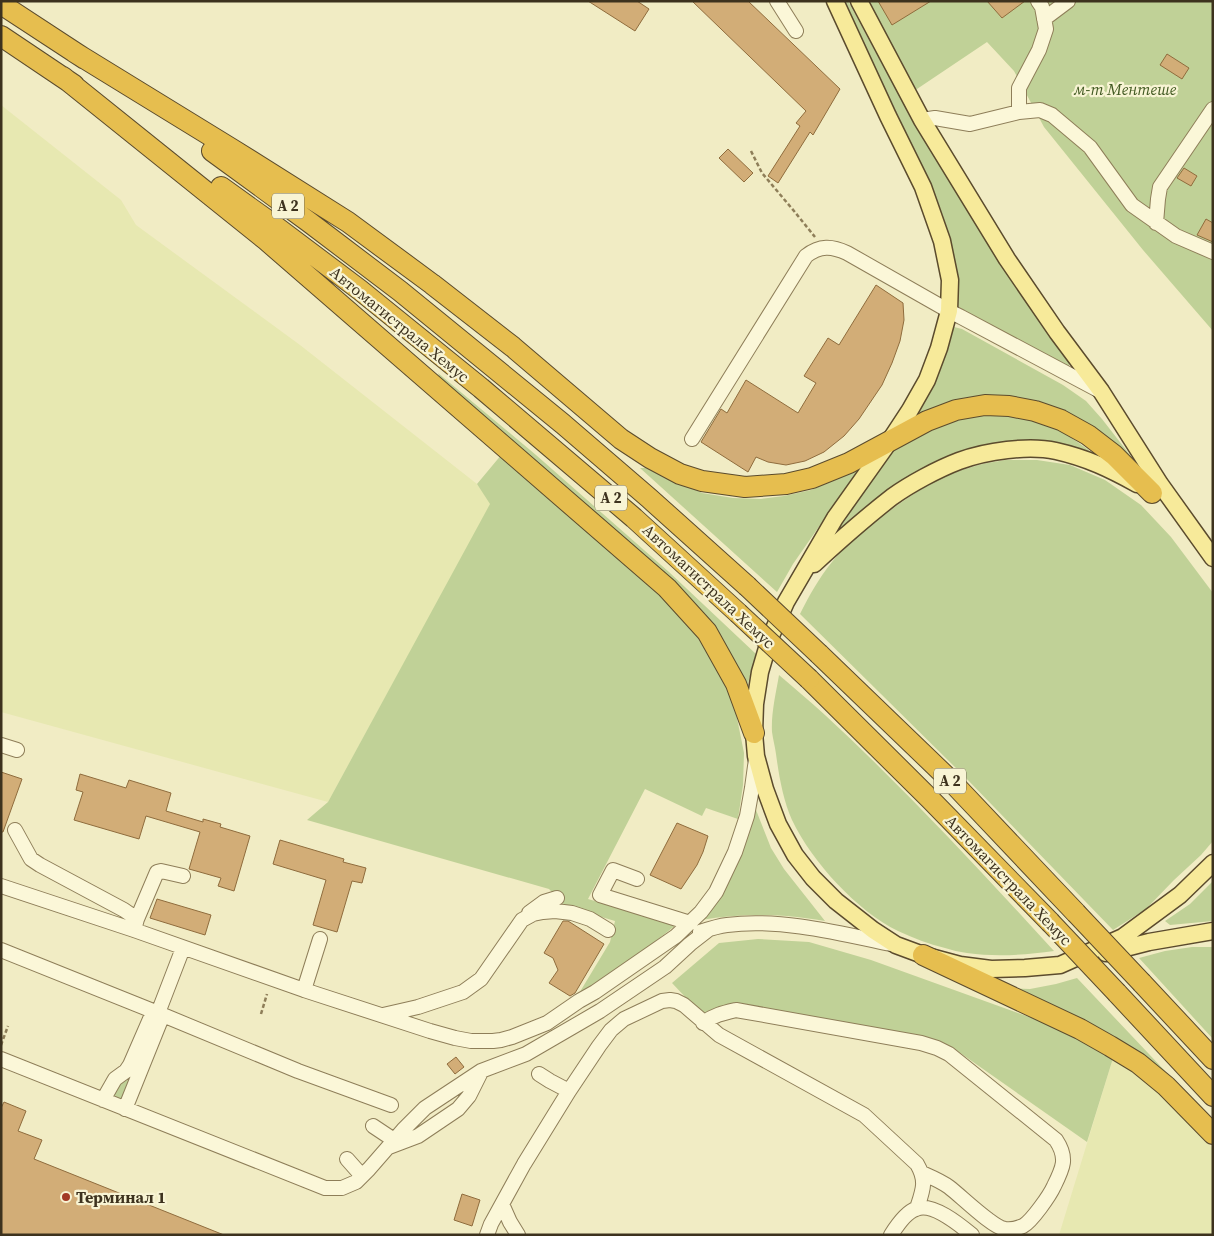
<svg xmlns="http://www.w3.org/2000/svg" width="1214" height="1236" viewBox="0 0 1214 1236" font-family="'Source Serif 4',serif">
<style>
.farmland{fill:#e7e8b1}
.green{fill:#c0d197}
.building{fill:#d2ad77;stroke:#8f6c3d}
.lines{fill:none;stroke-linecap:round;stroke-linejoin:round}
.minor-casing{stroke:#8e7e59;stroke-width:16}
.major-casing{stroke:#5b4b2d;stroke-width:19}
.highway-casing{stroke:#5b4b2d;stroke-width:22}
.path{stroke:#8e7e59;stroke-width:2.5;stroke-dasharray:4 2.5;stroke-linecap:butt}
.minor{stroke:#fbf7d8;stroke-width:14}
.major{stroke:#f7ea9a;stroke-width:16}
.highway{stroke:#e6be4f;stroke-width:20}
.highway-bridge-casing{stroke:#5b4b2d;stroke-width:22;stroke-linecap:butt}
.highway-bridge{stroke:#e6be4f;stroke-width:20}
.poi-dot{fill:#a23924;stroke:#f8f4d4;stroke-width:2}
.labels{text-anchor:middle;stroke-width:4.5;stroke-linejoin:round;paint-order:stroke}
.shield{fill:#f8f4d4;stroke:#756c55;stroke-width:1}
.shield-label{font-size:15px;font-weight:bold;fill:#3d321e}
.park-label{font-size:16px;font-style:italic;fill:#435b23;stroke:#f8f4d4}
.street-label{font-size:16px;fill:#3d321e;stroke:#f8f4d4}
.poi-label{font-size:16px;font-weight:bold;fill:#3d321e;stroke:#f8f4d4;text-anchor:start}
</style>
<rect width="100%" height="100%" fill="#f1ecc4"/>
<path class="farmland" d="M1,105L121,200L136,225L300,345L477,484L491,504L328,802L1,712Z
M1114,1055L1176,1106L1213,1149V1235H1059Z"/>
<path class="green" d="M844,1H848L908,112L978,227L1069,362V366L1065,367L967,314L959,308L957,301V275L952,248L943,216L927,177L863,42Z
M868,1H1213V331L1143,250L1044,127L1014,71L987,42L914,91Z
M954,327L962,329L1063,385L1086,401L1102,419L1161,495L1099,440L1016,402L905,428L923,404L935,383L945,357L950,334Z
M438,373L536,455L669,572L756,654L747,687L735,662L721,637L441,381Z
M989,414C1005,415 1020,416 1036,421C1062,428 1084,447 1106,463L1015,443L857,515L835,532L888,454L895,449L942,425L966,417Z
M502,454L657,592L690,625L717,663L735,708L744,753L743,785L738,819L706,808L702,816L645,789L588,899L676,925L652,944L575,1000L610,942L615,921L565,906L549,889L307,820L328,802L490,504L477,484Z
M1005,460H1037L1070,465L1105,480L1141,505L1171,537L1213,593V841L1201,855L1174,880L1146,909L1113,930L963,775L800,614C809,596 819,578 832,562C844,546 861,533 876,521C905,499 936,476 972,467C983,463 994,462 1005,460Z
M640,468H652L702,493L733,498L761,499L784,496L811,490L859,469L793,564L777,592Z
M779,675C794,688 810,701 825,715C906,790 980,870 1054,951C1025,955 996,957 967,953C959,952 952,950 945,948C929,944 913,938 898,931C857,911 812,862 792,820C783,800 779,776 776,754C775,747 773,739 772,732C771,713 776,693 779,675Z
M755,810H756L771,848L784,869L825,921C813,919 800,917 787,916C758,914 730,915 701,920Z
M1213,881V921L1170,925L1165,921L1190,904Z
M758,939L809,942L871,960L1054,1026L1114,1055L1087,1142L956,1050L931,1040L748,1010L706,1019L672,983L719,943Z
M1192,947H1213V1039L1139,958L1165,951Z
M1077,978L1166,1072L1126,1044L1003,988L1030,989L1056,984Z
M131,1077L122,1100L113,1097C116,1081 121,1086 131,1077Z"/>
<path class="building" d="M588,1H637L649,9L635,31Z
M692,1H748L840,89L813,135L810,132L778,183L768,176L800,126L796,123L806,111Z
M878,1H931L892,25Z
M987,1H1025L1002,18Z
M1167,54L1189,68L1182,79L1160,65Z
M728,149L753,173L744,182L719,158Z
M1184,168L1197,176L1191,186L1177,178Z
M1206,219L1213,223V242L1197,235Z
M876,285L903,303L904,320L900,341L892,363L882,385L859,419L844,436L824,452L805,461L786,465L768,462L756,457L748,472L701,442L721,409L727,413L746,380L798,413L816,383L804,376L828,338L839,345Z
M1,772L22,779L3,832H1Z
M80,774L126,788L129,780L171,793L166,811L203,822V819L221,824L220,827L250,836L234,891L218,886L221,878L189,869L200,832L146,816L139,839L74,820L83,792L76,790Z
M677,823L708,836L703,852L697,865L681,889L650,875Z
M280,840L344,859L343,862L366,868L362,883L352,881L337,932L313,925L326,880L273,864Z
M157,899L211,915L205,935L150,918Z
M563,921H568L604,944L575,993L570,996L549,983L558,970L553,958L544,953Z
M456,1057L464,1067L455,1074L447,1064Z
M4,1102L26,1111L18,1131L42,1140L34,1159L224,1235H1V1108Z
M462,1194L480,1200L472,1226L454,1220Z"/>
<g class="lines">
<defs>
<path id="minor" d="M777,1L796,31
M1044,19L1068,1
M1019,112V88L1039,50L1046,29L1042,7L1038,1
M922,120L935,118L970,124L1019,112L1040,110L1052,115L1090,147L1132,205L1176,236L1213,252
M1156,223L1158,199L1160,187L1213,109
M692,439L806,256C820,245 832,246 847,253L949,311L961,317L1100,391
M1,745L17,750
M15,830L31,859L40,865L124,910L137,919L134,930
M637,879L613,870L600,895L690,923
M1,886L134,930L304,990L430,1031L455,1038L471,1041H493L501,1040L512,1037L547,1023L579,1001L595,992L676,936L701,912L716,892L735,852L747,816L752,788L756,759
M529,913L544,902L557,898
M137,919L157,872L161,871L183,876
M700,932C709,929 718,926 727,925C780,918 839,933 891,944
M1,950L158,1013L298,1071L391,1105
M304,990L320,939
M383,1015L418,1007L463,992L481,979L522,920L533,914L543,912L555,911L572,913L590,919L608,930
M703,1023C714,1015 723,1013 736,1010L921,1043L937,1048L949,1054L1056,1140C1068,1158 1063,1168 1054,1186C1050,1195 1032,1221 1023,1226C1018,1228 1010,1230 1005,1229C992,1227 961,1196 949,1187C941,1181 931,1177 922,1173
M1,1059L325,1188H342L356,1182L369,1169L403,1130L425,1108L481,1071L526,1054L600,1011L665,967L690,944L708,930
M539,1074L550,1081L569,1091
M103,1100L115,1079L126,1071L130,1065L150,1019L158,1013L183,948
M125,1109L160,1022L158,1013
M373,1126L394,1140
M389,1147L418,1136L458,1109L469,1096L481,1072
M347,1159L362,1176
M502,1204L510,1222L518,1235
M487,1235L491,1224L524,1164L569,1091L599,1046L611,1030L624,1019L662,1001L670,1000L676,1001L684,1005L719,1035L864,1115L917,1164C927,1181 923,1190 917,1208
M891,1235C896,1227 906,1212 916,1209C932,1202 960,1225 972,1235"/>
<path id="major" d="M835,1L888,116L923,187L942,241L950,280L949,311L939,348L927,380L910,410L889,442L835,518L786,602L770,638L760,672L755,704L754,733L756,756L765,789L778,824L795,855L813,878L836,901L873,930L896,945L923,955L960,965L991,969L1025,968L1060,965L1123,937L1180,895L1213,863
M859,1L922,120L1007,259L1057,332L1101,391L1160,484L1213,558
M814,564C839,541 865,518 892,497C910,484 938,469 959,461C986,451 1028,445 1056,451C1087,458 1110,469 1137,484
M1106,953L1149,942L1213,931"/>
<path id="highway" d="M1,4L85,59
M1,36L74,85
M74,52L232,149L348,222L432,284L513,347L621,439L650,458L680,474L702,481L745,487L786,484L812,478L849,463L927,421L956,410L985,405L1009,406L1035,411L1061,420L1088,435L1114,455L1152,493
M63,77L266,240L667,588L707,632L736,684L754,733
M212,151L309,222L400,291L563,424L649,498L747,586
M221,187L267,220L360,290L481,388L634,518L738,613
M819,654L951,781L1076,913
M809,679L931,800L1050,922
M923,955L1080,1029L1110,1046L1138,1063L1166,1086L1213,1134
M1142,983L1213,1059
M1117,993L1213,1096"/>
</defs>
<use href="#minor" class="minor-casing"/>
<use href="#major" class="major-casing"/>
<use href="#highway" class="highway-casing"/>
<path class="path" d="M751,151L762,173L794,211L815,237
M261,1014L267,994
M1,1045L8,1026"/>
<use href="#minor" class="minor"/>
<use href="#major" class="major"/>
<use href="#highway" class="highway"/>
<defs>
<path id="highway-bridge" d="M747,586L819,654
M738,613L809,679
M1076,913L1142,983
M1050,922L1117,993"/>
</defs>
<use href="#highway-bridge" class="highway-bridge-casing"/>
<use href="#highway-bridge" class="highway-bridge"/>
</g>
<circle class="poi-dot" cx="66" cy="1197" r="5"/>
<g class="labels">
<g class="shield">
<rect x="272" y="193.5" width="32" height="25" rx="4"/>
<rect x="595" y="485.5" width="32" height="25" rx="4"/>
<rect x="934" y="768.5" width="32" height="25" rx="4"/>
</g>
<g class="shield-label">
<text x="288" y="211">A 2</text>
<text x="611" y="503">A 2</text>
<text x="950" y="786">A 2</text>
</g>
<g class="park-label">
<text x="1125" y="95">м-т Ментeше</text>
</g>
<g class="street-label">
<text transform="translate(400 324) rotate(39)" y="6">Автомагистрала Хемус</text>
<text transform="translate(709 586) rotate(43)" y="6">Автомагистрала Хемус</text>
<text transform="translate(1009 880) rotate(46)" y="6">Автомагистрала Хемус</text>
</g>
<g class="poi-label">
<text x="76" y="1203">Терминал 1</text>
</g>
</g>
<rect width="1214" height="1236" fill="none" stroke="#3d321e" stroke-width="5"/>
</svg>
